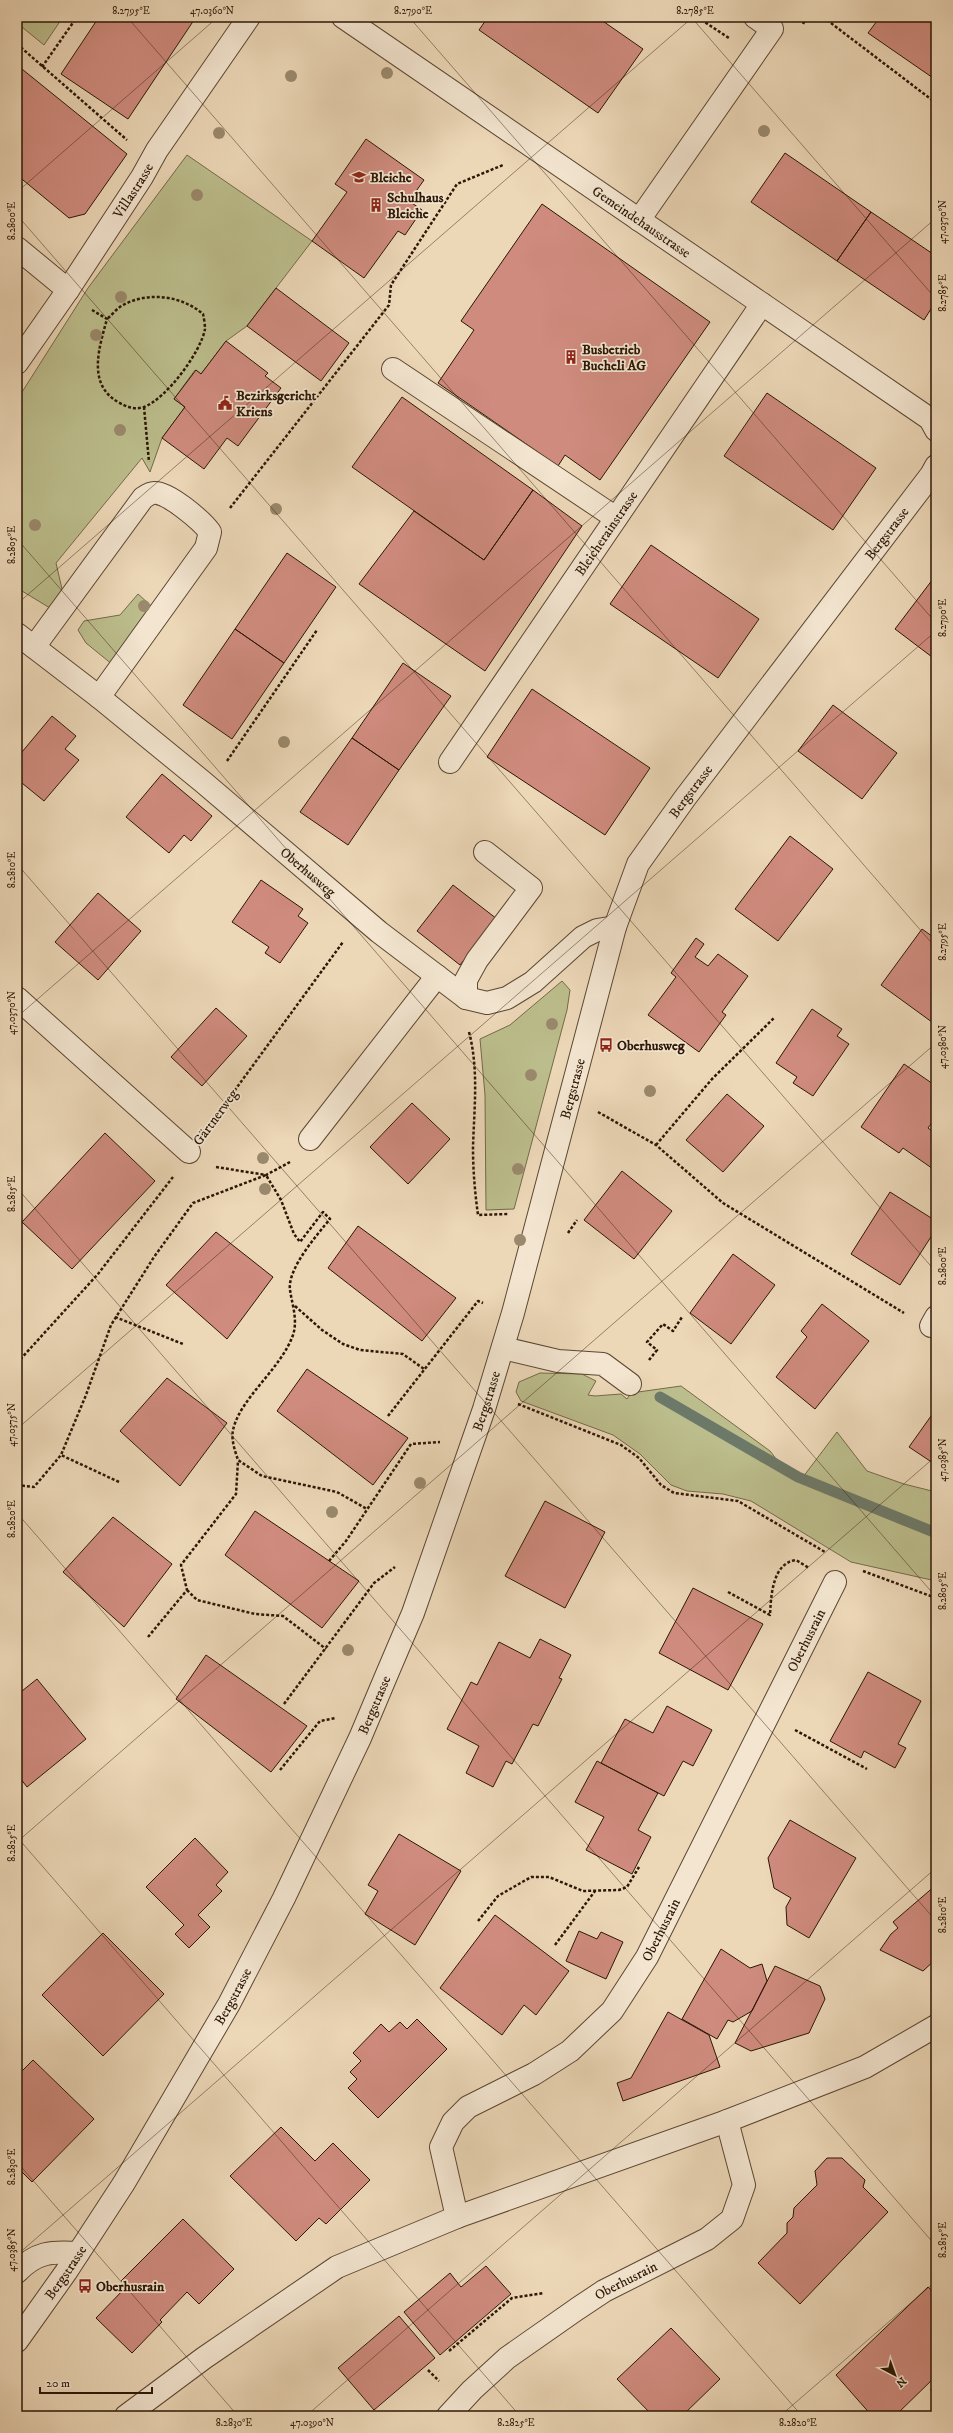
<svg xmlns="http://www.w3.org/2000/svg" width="953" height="2433" viewBox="0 0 953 2433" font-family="'IM FELL DW Pica',serif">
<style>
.green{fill:#bcbd8c;stroke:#746a49}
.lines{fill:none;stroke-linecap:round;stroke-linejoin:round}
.stream{stroke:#6d7968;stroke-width:11}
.building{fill:#cf8b7e;stroke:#2c1706}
.minor-casing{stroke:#5c4732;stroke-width:24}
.path{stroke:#2c1706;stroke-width:2.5;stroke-dasharray:3 2;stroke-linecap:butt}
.minor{stroke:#f3e5d0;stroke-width:22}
.tree{fill:#9a896c}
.ticks{fill:none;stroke:#2c1706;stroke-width:1;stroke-opacity:0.45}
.labels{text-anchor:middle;stroke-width:3.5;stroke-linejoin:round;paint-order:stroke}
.poi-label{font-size:14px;font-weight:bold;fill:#2c1706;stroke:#f3e5d0;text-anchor:start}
.street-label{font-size:14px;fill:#2c1706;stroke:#f3e5d0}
.neatline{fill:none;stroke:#2c1706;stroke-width:1.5}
.ticks-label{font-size:10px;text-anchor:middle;fill:#2c1706}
</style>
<rect width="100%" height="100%" fill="#ecd7b7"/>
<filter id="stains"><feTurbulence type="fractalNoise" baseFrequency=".005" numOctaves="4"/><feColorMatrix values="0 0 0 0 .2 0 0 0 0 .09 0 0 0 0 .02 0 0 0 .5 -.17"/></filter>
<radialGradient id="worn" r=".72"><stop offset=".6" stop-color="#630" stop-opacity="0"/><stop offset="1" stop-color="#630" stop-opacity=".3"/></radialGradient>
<path class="green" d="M17,17H63L44,45L17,23Z
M187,155L312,241L247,326L226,341L201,374L195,370L174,399L185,407L162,438L150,472L142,458L56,563L65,602L50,608L17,588V400L88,288Z
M138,594L158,612L113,665L86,643L78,630L84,621L120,615Z
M562,981L570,990L567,1010L514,1209L486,1210L485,1095L480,1039L510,1025Z
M540,1373L582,1374L596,1381L588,1395L595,1396L621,1394L627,1399L631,1393L681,1386L770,1451L787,1473L800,1481L837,1432L867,1471L904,1484L936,1492V1581L851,1562L751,1501L723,1494L687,1491L671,1485L640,1454L613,1435L521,1401L516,1392L519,1382Z"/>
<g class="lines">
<path class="stream" d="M660,1397L798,1477L936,1533"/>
</g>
<path class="building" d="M99,17H196L128,119L61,74Z
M488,17H597L643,49L598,113L479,30Z
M880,17H936V80L868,33Z
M17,65L127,154L85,214L69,218L17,175Z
M366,139L424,180L409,201L422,210L405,235L398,231L364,278L312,241L347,192L335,184Z
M785,153L871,212L837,261L751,202Z
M542,204L710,322L600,480L565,455L558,466L438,383L474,330L461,321Z
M871,212L936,256V301L924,320L837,261Z
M276,288L349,343L321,381L247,326Z
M226,341L268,373L265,376L281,388L238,446L227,438L204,469L162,438L185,407L174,399L196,370L201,374Z
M767,393L876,468L833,530L724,456Z
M402,397L533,490L484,560L352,467Z
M533,490L582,526L485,671L359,584L414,511L484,560Z
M651,545L759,619L718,678L610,604Z
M287,553L336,587L284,663L235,629Z
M936,575V660L895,629Z
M235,629L284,663L232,739L183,705Z
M403,663L451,696L399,770L352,738Z
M532,689L650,768L605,835L487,757Z
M833,705L897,753L862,799L798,751Z
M52,716L76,736L65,749L79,760L44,801L17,779V758Z
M352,738L399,770L348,845L300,812Z
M162,774L212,816L191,841L184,835L169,853L126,817Z
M790,836L833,869L778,941L735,909Z
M261,880L303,909L298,916L308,923L280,963L265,953L269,947L232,922Z
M453,885L497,919L460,965L417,931Z
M98,893L141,931L98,980L55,942Z
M922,929L936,939V1025L881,985Z
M696,938L704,944L695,957L708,966L718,954L748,976L722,1012L726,1015L699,1052L648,1015L676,977L671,973Z
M216,1008L247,1036L202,1086L171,1057Z
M812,1009L842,1029L837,1036L849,1044L813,1096L793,1083L797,1077L776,1063Z
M904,1064L936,1086V1117L928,1128L936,1134V1171L903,1148L899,1153L861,1127Z
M727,1094L764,1126L723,1172L686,1140Z
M412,1103L450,1139L408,1184L370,1147Z
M105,1133L155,1181L72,1269L22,1222Z
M622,1171L672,1211L634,1259L584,1220Z
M890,1192L936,1221V1229L900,1285L851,1254Z
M358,1226L456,1298L422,1341L328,1268Z
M216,1232L273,1277L227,1339L166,1285Z
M733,1254L775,1285L731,1344L690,1313Z
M822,1304L869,1341L815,1409L776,1377L807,1337L801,1331Z
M307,1369L408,1438L373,1485L277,1411Z
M167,1378L227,1423L180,1486L120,1431Z
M936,1409V1465L909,1447Z
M545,1501L605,1532L565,1608L505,1576Z
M255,1511L359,1581L322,1628L225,1555Z
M113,1517L172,1564L124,1627L63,1572Z
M693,1588L763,1624L728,1690L659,1653Z
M540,1639L571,1655L559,1678L562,1679L538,1726L533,1724L512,1764L506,1761L493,1787L466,1773L479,1746L447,1729L471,1682L477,1685L499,1642L530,1658Z
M206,1655L307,1726L271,1772L176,1699Z
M868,1672L921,1701L898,1744L906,1748L895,1768L864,1751L861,1758L830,1741Z
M37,1679L86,1739L27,1787L17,1774V1695Z
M667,1706L712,1730L693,1766L683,1761L664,1796L601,1763L625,1719L653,1733Z
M597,1761L658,1793L638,1830L651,1837L632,1874L586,1850L604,1817L575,1802Z
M790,1820L856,1858L809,1938L787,1925L786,1907L791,1898L774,1888L768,1858Z
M399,1834L461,1871L415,1945L365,1914L378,1891L368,1885Z
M195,1838L228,1872L216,1885L222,1891L198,1915L210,1927L189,1948L175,1934L184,1925L146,1887Z
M936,1885V1959L923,1971L880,1950L891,1934L898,1928L893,1922Z
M495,1915L569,1971L536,2015L524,2005L502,2035L440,1988Z
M579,1931L597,1939L601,1932L623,1942L606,1979L566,1961Z
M103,1933L164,1994L103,2056L42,1995Z
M721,1949L750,1968L762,1964L767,1981L752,2011L733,2022L728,2020L717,2039L682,2019Z
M775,1966L820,1986L825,1999L809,2033L751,2051L735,2043Z
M668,2012L709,2035L720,2067L623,2101L617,2083L631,2078Z
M417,2019L447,2049L378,2118L348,2088L357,2079L350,2072L361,2061L353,2053L381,2024L389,2032L400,2022L407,2029Z
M33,2060L94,2119L32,2182L17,2167V2076Z
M281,2127L315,2161L333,2143L370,2180L326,2224L319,2218L296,2241L230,2176Z
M827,2158H842L865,2180L863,2187L888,2212L800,2304L758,2263L787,2233V2223L793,2217L794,2208L817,2185L815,2171Z
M183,2219L234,2269L199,2304L187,2292L160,2320L162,2322L132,2353L96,2318L127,2286L121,2281Z
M486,2266L511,2294L440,2355L404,2312L450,2273L461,2287Z
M928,2287L936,2294V2376L895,2416H872L836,2375Z
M399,2316L435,2358L374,2410L338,2368Z
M671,2328L720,2379L682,2416H653L617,2379Z"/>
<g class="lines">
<defs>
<g id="minor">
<path id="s1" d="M343,17L930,419L936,430"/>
<path d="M639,220L772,29L755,17"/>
<path d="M17,248L68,290"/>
<path id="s2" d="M17,363L68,290L142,177L157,150L249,17"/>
<path d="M393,369L616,518"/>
<path id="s3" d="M17,634L99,697L203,782L379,932L466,998L487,1003L507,998L533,982L583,937L597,930L615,927"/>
<path d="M34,647L143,498C146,496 150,493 154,493C167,491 202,521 210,532L206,548L99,697"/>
<path id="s4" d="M450,762L762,304"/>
<path d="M17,998L189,1152"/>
<path d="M466,998V980L477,960L531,888L485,852"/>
<path d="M310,1139L437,976"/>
<path d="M931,1326L936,1317"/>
<path d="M503,1348L558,1361L603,1364L630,1384"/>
<path id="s5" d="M457,2217L441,2147L453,2122L468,2107L534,2074L570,2051L612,2011L647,1957L835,1582"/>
<path d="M17,2272C36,2252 52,2251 78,2253"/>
<path id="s6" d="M17,2341L66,2272L124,2183L229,2004L284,1898L360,1738L387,1674L413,1613L484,1409L513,1313L615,927L638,864L685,798L931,475L936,466"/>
<path d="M126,2416L204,2358L337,2267L457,2217L727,2121L865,2067L936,2026"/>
<path id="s7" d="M448,2416L472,2390L507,2358L577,2309L604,2291L707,2239L732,2219L744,2185L727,2121"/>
</g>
</defs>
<use href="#minor" class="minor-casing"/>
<path class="path" d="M697,17L729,38
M823,17L936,103
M803,24L807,17
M17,44L127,140
M42,67L77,17
M92,310L107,319C99,348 87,384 118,402C127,407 134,410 144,407C166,399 201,352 205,329C205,325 204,318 203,314C182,296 149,291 123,305C117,308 112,315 107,319
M144,407L149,462
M230,508L389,305L391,285L457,184L503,165
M227,761L317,630
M469,1032C479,1070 474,1109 473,1148C473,1171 475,1193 478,1215L508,1214
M598,1112L656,1145L723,1203L904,1313
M208,1127L343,942
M656,1145L712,1079L775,1017
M216,1167L266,1175L290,1162
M568,1233L577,1220
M295,1306L322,1330L343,1344L360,1350L403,1354L424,1369
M115,1317L183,1344
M649,1360L657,1350L647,1342L663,1324L673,1331L682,1317
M17,1363L98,1274L173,1177
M518,1404L621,1445L639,1458L661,1485L674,1493L738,1501L825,1552
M388,1416L478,1301L483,1303
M119,1482L61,1455L86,1395L111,1325L154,1257L193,1203L266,1175L281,1200L294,1234L300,1242L323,1212L330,1219C317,1235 287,1269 290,1290C292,1304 298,1320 293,1335C281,1369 240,1398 233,1430C231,1440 235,1451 238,1460L262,1476L337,1492L367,1509
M17,1485L34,1487L61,1455
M329,1561L346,1541L411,1444L440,1442
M863,1571L936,1598
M187,1590L197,1600L255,1614L283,1616L326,1649
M728,1592L770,1615C771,1597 772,1563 796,1560L809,1568
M148,1637L187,1590L181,1565L236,1494L238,1461
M284,1704L374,1583L395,1567
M795,1730L867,1769
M280,1770L320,1721L336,1718
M478,1921L498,1896L531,1877H549L583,1891L619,1890L627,1887L639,1867
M555,1945L595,1891
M449,2351L512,2298L544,2293
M428,2370L439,2381
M931,2389L936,2395"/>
<use href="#minor" class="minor"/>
</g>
<g class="tree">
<circle cx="387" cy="73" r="6"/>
<circle cx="291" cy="76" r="6"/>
<circle cx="764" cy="131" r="6"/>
<circle cx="219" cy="133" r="6"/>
<circle cx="197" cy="195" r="6"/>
<circle cx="121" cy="297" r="6"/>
<circle cx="96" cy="335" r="6"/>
<circle cx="120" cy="430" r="6"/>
<circle cx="276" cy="509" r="6"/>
<circle cx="35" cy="525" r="6"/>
<circle cx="144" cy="606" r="6"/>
<circle cx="284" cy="742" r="6"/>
<circle cx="552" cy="1024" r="6"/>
<circle cx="531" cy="1075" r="6"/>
<circle cx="650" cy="1091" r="6"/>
<circle cx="263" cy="1158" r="6"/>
<circle cx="518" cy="1169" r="6"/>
<circle cx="265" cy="1189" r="6"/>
<circle cx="520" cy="1240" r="6"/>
<circle cx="420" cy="1483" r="6"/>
<circle cx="332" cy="1512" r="6"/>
<circle cx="348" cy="1650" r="6"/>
</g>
<path class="ticks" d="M127,17L936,948M409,17L936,623M691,17L936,299M17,192L218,17M17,215L936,1272M17,539L936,1597M17,604L693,17M17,864L936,1921M17,1017L936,218M17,1188L936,2246M17,1429L936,631M17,1513L802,2416M17,1837L520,2416M17,1842L936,1043M17,2162L238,2416M17,2255L936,1456M306,2416L936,1868M780,2416L936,2281"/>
<defs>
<symbol id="school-bare" viewBox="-9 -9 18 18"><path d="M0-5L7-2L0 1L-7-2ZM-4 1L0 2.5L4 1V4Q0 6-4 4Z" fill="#8f2418" stroke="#f3e5d0" stroke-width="2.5" paint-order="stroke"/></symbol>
<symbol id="building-bare" viewBox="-9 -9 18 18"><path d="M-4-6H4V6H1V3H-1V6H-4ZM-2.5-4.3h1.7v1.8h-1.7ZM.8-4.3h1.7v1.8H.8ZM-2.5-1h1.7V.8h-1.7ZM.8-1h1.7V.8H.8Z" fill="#8f2418" stroke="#f3e5d0" stroke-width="2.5" paint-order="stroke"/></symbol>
<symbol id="civic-bare" viewBox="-9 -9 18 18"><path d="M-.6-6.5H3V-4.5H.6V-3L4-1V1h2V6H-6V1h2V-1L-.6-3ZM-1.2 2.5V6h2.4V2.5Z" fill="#8f2418" stroke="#f3e5d0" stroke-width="2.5" paint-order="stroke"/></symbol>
<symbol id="bus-bare" viewBox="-9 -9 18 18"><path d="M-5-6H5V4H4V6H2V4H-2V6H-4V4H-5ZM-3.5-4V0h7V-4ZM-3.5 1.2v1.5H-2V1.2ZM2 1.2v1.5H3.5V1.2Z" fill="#8f2418" stroke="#f3e5d0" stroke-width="2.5" paint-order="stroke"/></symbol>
</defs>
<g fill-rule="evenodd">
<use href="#school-bare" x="349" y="167" width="20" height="20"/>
<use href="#building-bare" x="366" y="195" width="20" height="20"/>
<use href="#building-bare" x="561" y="347" width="20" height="20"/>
<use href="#civic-bare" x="215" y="393" width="20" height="20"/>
<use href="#bus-bare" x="596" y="1035" width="20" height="20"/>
<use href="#bus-bare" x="75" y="2276" width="20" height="20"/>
</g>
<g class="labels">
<g class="poi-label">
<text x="370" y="182">Bleiche</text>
<text x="387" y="202">Schulhaus<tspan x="387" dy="16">Bleiche</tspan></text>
<text x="582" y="354">Busbetrieb<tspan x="582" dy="16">Bucheli AG</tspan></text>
<text x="236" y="400">Bezirksgericht<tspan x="236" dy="16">Kriens</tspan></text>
<text x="617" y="1050">Oberhusweg</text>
<text x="96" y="2291">Oberhusrain</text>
</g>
<g class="street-label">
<text dy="5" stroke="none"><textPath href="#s2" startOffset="208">Villastrasse</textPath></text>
<text dy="5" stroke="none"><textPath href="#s1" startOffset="362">Gemeindehausstrasse</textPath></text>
<text dy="5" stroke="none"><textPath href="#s4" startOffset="277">Bleicherainstrasse</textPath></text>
<text dy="5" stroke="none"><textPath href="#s6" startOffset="2027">Bergstrasse</textPath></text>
<text dy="5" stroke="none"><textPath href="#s6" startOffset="1703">Bergstrasse</textPath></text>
<text dy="5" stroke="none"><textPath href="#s3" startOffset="376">Oberhusweg</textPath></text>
<text dy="5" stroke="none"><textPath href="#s6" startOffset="1379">Bergstrasse</textPath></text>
<text transform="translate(215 1117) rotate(-54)" y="5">Gärtnerweg</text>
<text dy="5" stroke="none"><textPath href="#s6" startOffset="1055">Bergstrasse</textPath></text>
<text dy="5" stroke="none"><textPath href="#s5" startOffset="714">Oberhusrain</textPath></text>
<text dy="5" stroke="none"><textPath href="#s6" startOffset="731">Bergstrasse</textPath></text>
<text dy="5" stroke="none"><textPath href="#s5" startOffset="390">Oberhusrain</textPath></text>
<text dy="5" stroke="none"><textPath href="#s6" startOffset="407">Bergstrasse</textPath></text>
<text dy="5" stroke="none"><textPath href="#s6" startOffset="84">Bergstrasse</textPath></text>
<text dy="5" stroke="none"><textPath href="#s7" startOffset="225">Oberhusrain</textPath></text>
</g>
</g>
<rect width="953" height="2433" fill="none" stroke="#ecd7b7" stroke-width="44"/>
<g transform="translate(895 2375) rotate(139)" stroke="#f3e5d0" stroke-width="3" paint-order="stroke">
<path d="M0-3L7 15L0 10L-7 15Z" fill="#2c1706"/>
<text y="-6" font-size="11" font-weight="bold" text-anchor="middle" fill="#2c1706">N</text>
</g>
<path d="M40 2387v6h112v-6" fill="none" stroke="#2c1706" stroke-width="2"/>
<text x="46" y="2387" font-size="12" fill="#2c1706" stroke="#f3e5d0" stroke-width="3" paint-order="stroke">20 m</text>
<rect x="22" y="22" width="909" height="2389" class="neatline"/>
<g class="ticks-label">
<text x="131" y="14">8.2795°E</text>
<text x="212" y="14">47.0360°N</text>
<text x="413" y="14">8.2790°E</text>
<text x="695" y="14">8.2785°E</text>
<text transform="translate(11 221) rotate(-90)" y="4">8.2800°E</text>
<text transform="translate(942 222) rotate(-90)" y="4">47.0370°N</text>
<text transform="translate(942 293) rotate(-90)" y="4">8.2785°E</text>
<text transform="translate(11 545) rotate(-90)" y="4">8.2805°E</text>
<text transform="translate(942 618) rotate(-90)" y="4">8.2790°E</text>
<text transform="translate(11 870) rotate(-90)" y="4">8.2810°E</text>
<text transform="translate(942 942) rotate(-90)" y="4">8.2795°E</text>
<text transform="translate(11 1013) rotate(-90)" y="4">47.0370°N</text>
<text transform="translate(942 1047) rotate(-90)" y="4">47.0380°N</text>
<text transform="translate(11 1194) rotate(-90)" y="4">8.2815°E</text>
<text transform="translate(942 1266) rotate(-90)" y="4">8.2800°E</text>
<text transform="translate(11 1425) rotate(-90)" y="4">47.0375°N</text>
<text transform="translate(942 1460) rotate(-90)" y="4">47.0385°N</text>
<text transform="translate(11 1519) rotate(-90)" y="4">8.2820°E</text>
<text transform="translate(942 1591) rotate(-90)" y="4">8.2805°E</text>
<text transform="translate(11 1843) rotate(-90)" y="4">8.2825°E</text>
<text transform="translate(942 1915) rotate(-90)" y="4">8.2810°E</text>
<text transform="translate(11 2167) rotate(-90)" y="4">8.2830°E</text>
<text transform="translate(942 2240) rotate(-90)" y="4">8.2815°E</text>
<text transform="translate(11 2250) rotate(-90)" y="4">47.0385°N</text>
<text x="234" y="2426">8.2830°E</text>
<text x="312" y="2426">47.0390°N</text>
<text x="516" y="2426">8.2825°E</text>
<text x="798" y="2426">8.2820°E</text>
</g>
<rect width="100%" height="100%" filter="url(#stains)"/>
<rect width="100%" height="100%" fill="url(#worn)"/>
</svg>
